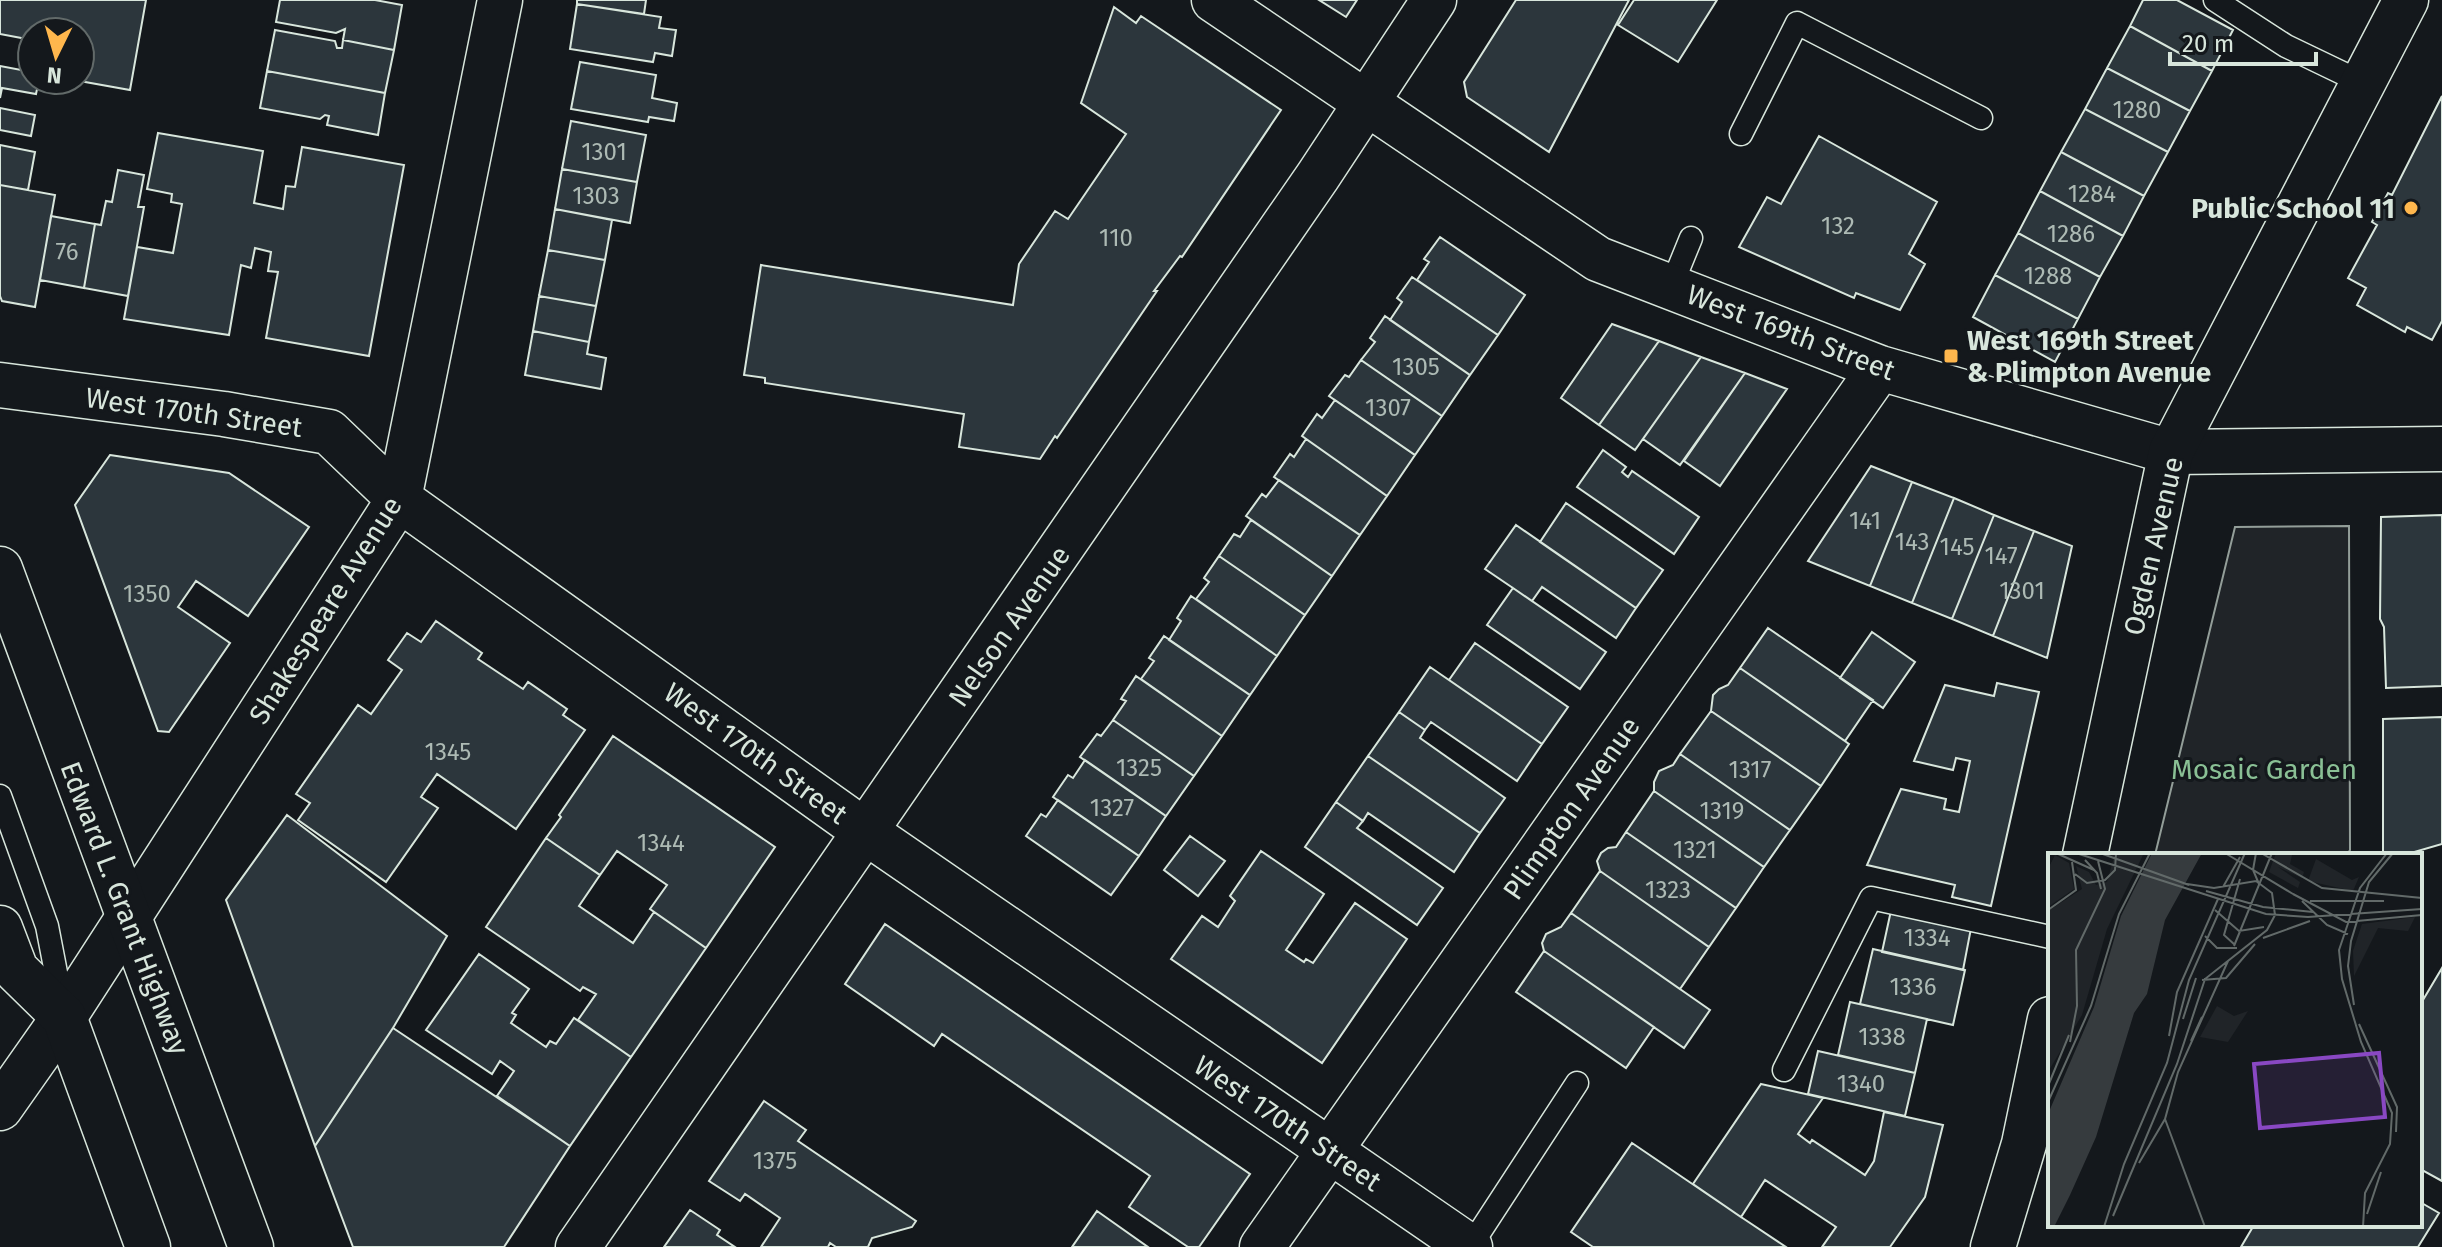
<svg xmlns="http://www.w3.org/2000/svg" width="2442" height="1247" viewBox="0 0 2442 1247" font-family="'Fira Sans',sans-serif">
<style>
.green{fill:#202428;stroke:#939e99;stroke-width:2}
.building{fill:#2c363c;stroke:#d8e6dc;stroke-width:2}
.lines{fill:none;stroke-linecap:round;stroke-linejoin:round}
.lane-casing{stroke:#d8e6dc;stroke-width:25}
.street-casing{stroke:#d8e6dc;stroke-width:47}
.secondary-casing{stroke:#d8e6dc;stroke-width:47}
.lane{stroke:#14181c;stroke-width:22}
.street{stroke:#14181c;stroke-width:44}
.secondary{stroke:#14181c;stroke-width:44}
.poi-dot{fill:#ffb74d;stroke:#14181c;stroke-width:3}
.labels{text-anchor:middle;stroke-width:6;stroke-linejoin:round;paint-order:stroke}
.number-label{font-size:24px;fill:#adbab4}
.poi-label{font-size:28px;font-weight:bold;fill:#d8e6dc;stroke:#14181c;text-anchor:end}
.street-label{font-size:28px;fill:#d8e6dc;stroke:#14181c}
.park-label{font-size:28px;fill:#8ac095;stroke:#14181c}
.inset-road{fill:none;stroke:#626a69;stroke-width:2}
.view{fill:#8948c3;fill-opacity:0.15;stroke:#8948c3;stroke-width:4}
.inset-edge{fill:none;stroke:#d8e6dc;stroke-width:4}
</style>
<rect width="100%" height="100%" fill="#14181c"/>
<path class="green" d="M2349,526L2350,850L2347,855H2155L2235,527Z"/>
<path class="building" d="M0,0H146L130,90L74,80H80V32H32V40L0,34Z
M280,0H375L402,5L394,50L343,40L345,29L336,33L276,22Z
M577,0H646L644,14L577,4Z
M1319,0H1357L1346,17Z
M1516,0H1629L1549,152L1467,97L1464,82Z
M1634,0H1717L1678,62L1618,25Z
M2143,0H2177L2233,30L2212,71L2130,26Z
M577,4L661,17L659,28L676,30L672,56L655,53L653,62L570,49Z
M1114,7L1136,23L1141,16L1281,110L1182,257L1180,256L1154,291H1157L1057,438L1055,436L1040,459L959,447L964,414L765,383V378L744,375L761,265L1013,305L1019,264L1055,211L1068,219L1126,134L1081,103Z
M2130,26L2212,71L2190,111L2107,68Z
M275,30L335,41L337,48H342L343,40L394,50L385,93L267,71Z
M580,62L656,75L652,98L677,103L674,121L649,117L648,122L571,109Z
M0,66L32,72V80H39L36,94L2,88L0,98Z
M2107,68L2190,111L2168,152L2085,109Z
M267,71L385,93L378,135L327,125L329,116L325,115L320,119L260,108Z
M2442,96V321L2432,340L2407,327L2405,332L2357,305L2366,288L2348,278L2377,225L2372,222L2388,193L2392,195Z
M0,108L35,115L31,136L0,130Z
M2085,109L2168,152L2144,196L2061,152Z
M571,121L646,135L637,182L562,169Z
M158,133L263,151L254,203L283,209L286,186L295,187L302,147L404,165L369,356L266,338L278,272L268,271L271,252L255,248L251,268L241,265L229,335L124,319L137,247L173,253L182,204L171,202L172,194L147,189Z
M1819,136L1937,202L1909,254L1925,264L1900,310L1856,293L1854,298L1739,247L1767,197L1781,204Z
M0,145L35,152L28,190L0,185Z
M2061,152L2144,196L2123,236L2040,191Z
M562,169L637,182L630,223L555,209Z
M118,170L144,175L138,207H144L128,296L84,288L95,224L101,225L106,201L112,202Z
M0,185L55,195L35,307L2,301L0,296Z
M2040,191L2123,236L2100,277L2018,233Z
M555,209L612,220L605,260L548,250Z
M51,216L95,224L84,288L40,280Z
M2018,233L2100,277L2078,319L1995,275Z
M1440,237L1525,295L1498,335L1417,280L1429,262L1424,259Z
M548,250L605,260L596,306L539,296Z
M1995,275L2078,319L2055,362L1973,317Z
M1412,277L1498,335L1470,375L1390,320L1402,302L1397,298Z
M539,296L596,306L589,342L533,331Z
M1385,316L1470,375L1442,416L1361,360L1375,342L1370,338Z
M1612,324L1659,341L1599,425L1561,398Z
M533,331L589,342L587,354L606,358L601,389L525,375Z
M1659,341L1701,357L1635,450L1599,425Z
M1701,357L1745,373L1680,465L1643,439Z
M1361,360L1442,416L1415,455L1329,396L1345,375L1349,377Z
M1745,373L1787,389L1720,486L1684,461Z
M1335,400L1415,455L1387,496L1302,436L1317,414L1322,418Z
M1306,439L1387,496L1360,535L1274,477L1290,454L1294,457Z
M1603,450L1626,467L1622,472L1628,477L1632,471L1699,517L1674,554L1577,487Z
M110,455L229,473L309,527L248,616L196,581L178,607L230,643L169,732L158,731L75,505Z
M1871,466L1912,482L1870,586L1808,561Z
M1279,480L1360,535L1332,576L1246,516L1262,494L1266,497Z
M1912,482L1954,498L1912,603L1870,586Z
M1954,498L1994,515L1952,619L1912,603Z
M1566,503L1663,570L1636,608L1540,542Z
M1994,515L2034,531L1993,636L1952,619Z
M2442,515V686L2386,688L2384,627L2380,619L2381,517Z
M1251,520L1332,576L1305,615L1219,556L1234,534L1240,537Z
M1516,525L1636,608L1616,638L1542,587L1532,601L1485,569Z
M2034,531L2072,546L2047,658L1993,636Z
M1219,556L1305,615L1277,656L1196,599L1209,582L1204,578Z
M1513,588L1606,652L1580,689L1487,625Z
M1191,596L1277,656L1250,695L1169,640L1181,621L1177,618Z
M436,621L482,653L478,659L523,689L528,682L567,709L563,715L585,730L516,829L437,774L421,797L438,808L386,882L298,820L310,803L296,794L358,705L371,714L402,670L388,660L407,633L421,642Z
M1768,628L1873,700L1845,741L1740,668Z
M1872,632L1915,662L1883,708L1840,678Z
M1164,636L1250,695L1222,736L1141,679L1154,661L1149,658Z
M1475,643L1568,707L1542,744L1449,680Z
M1430,667L1542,744L1517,781L1431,722L1425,730L1399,712Z
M1740,668L1849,744L1821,786L1711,711L1713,695L1719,689L1728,685Z
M1136,676L1222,736L1194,776L1113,720L1126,701L1121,699Z
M1997,683L2039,692L1991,906L1952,897L1955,885L1867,865L1901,789L1946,799L1944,809L1959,812L1970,761L1956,758L1953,770L1914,761L1945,685L1994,696Z
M1711,711L1821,786L1790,830L1680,754Z
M1399,712L1425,730L1420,738L1505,798L1480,833L1368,756Z
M2442,717V844L2404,855H2383V719Z
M1113,720L1194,776L1166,816L1080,757L1097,734L1101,736Z
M613,736L775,847L706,948L650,909L667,885L617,851L600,875L546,838L561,817L559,815Z
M1680,754L1790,830L1764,867L1654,791V782L1659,771L1673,765Z
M1368,756L1480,833L1454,872L1368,813L1363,821L1336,802Z
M1085,760L1166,816L1139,856L1053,797L1068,775L1073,778Z
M1654,791L1764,867L1736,908L1626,832Z
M1058,800L1139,856L1111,895L1026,836L1041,814L1046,817Z
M1336,802L1363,821L1357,828L1443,888L1417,925L1305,847Z
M287,815L447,936L393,1028L315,1146L226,900Z
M1626,832L1736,908L1709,947L1600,871L1597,861L1601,853L1608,848L1616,847Z
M1190,836L1225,861L1198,896L1164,870Z
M546,838L600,875L579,906L633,943L654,912L706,948L631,1057L578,1020L596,994L583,987L580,991L486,927Z
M1261,851L1324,894L1286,950L1304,962L1306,959L1313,963L1355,903L1407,939L1322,1063L1171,959L1202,916L1218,927L1235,901L1230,896Z
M1600,871L1709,947L1680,989L1571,913Z
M1892,906L1972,923L1963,970L1882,952Z
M1571,913L1710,1010L1684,1048L1544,951L1542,943L1546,934L1561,927Z
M885,924L1250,1174L1199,1247H1188L1129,1207L1150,1176L942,1034L934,1046L845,984Z
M1873,949L1965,970L1953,1025L1860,1004Z
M1544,951L1654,1027L1626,1068L1516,992Z
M479,954L529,989L512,1013L516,1015L511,1023L546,1047L550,1041L556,1044L574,1018L631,1057L570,1146L497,1096L514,1071L500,1061L492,1074L426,1030Z
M2442,968V1181L2420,1169V1005Z
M1850,1002L1927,1019L1915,1073L1838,1055Z
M393,1028L570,1146L504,1247H353L315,1146Z
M1818,1051L1915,1073L1905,1116L1808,1094Z
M1761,1084L1823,1098L1798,1134L1810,1143L1812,1140L1865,1175L1874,1161L1884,1112L1943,1125L1925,1197L1890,1247H1822L1836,1227L1765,1180L1741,1217L1693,1184Z
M764,1101L806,1130L798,1141L916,1221L912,1227L872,1238L868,1247H836L830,1243L828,1247H761L780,1218L745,1194L740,1201L709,1181Z
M1632,1143L1741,1217L1786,1247H1593L1571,1232Z
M2420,1202L2439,1213L2418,1247H2241L2254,1225H2420Z
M690,1210L720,1230L717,1235L735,1247H664Z
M1097,1211L1148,1247H1072Z"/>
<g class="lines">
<defs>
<path id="lane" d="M2215,0L2286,46L2363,83
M1741,134L1797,23L1981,118
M1671,287L1691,238
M0,796L47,926L63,1009
M1784,1070L1871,898L2050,937
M1470,1247L1577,1083"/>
<path id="street" d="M1214,0L1598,259L1880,368L2171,452L2442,449
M0,385L224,414L329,432L399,499L866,832L1470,1247
M0,1108L64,1017L399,499L500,0
M578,1247L1318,176L1434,0
M1262,1247L1880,368"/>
<path id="secondary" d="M0,569L251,1247
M2085,855L2171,452L2406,0
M0,928L16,970L64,1017L148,1247
M1993,1247L2024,1144L2050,1019"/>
</defs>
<use href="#lane" class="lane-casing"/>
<use href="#street" class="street-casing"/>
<use href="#secondary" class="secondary-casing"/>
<use href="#lane" class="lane"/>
<use href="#street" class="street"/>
<use href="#secondary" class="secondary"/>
</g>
<g class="poi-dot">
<circle cx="2411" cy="208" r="8"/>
<rect x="1943" y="348" width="16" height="16" rx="4"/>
</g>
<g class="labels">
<g class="number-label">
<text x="2137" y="118">1280</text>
<text x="604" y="160">1301</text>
<text x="2092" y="202">1284</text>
<text x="596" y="204">1303</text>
<text x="1838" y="234">132</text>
<text x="2071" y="242">1286</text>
<text x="1116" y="246">110</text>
<text x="67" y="260">76</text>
<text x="2048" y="284">1288</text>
<text x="1416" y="375">1305</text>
<text x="1388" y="416">1307</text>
<text x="1865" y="529">141</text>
<text x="1912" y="550">143</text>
<text x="1957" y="555">145</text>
<text x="2001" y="564">147</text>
<text x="2022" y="599">1301</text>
<text x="147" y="602">1350</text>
<text x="448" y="760">1345</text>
<text x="1139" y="776">1325</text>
<text x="1750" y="778">1317</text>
<text x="1112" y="816">1327</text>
<text x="1722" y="819">1319</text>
<text x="661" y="851">1344</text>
<text x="1695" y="858">1321</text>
<text x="1668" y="898">1323</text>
<text x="1927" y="946">1334</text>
<text x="1913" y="995">1336</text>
<text x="1882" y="1045">1338</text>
<text x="1861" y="1092">1340</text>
<text x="775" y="1169">1375</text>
</g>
<g class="poi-label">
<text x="2395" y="218">Public School 11</text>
<text x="1967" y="350" text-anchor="start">West 169th Street<tspan x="1967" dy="32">&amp; Plimpton Avenue</tspan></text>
</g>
<g class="street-label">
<text transform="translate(1791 332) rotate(21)" y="10">West 169th Street</text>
<text transform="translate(194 412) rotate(8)" y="10">West 170th Street</text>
<text transform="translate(2153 546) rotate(-77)" y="10">Ogden Avenue</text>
<text transform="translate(325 610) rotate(-58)" y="10">Shakespeare Avenue</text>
<text transform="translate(1009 626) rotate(-55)" y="10">Nelson Avenue</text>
<text transform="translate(756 753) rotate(36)" y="10">West 170th Street</text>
<text transform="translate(1571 808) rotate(-55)" y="10">Plimpton Avenue</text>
<text transform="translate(125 908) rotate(69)" y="10">Edward L. Grant Highway</text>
<text transform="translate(1288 1123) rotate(34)" y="10">West 170th Street</text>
</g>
<g class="park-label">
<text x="2264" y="779">Mosaic Garden</text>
</g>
</g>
<g transform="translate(2048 853)">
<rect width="374" height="374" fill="#14181c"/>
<path d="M57,0H96L59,76L34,162L0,219V58L34,36L28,13L41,19L48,32L59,29L66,4ZM228,0L244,2L242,11L256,19L254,25L230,14L252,29L250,35L221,19ZM7,2L21,10L26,36L0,54V16ZM268,6L304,27L311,24L305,38L260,28ZM367,64L360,78L330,75L306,123L305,98L314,71ZM169,153L186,163L200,158L180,189L152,184Z" fill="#202428"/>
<path d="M104,0H154L117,67L99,141L86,160L48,284L22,342L6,374H0V261L46,154L73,63Z" fill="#363b3e"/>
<path class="inset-road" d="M8,0L46,17M28,0L218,61L260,64L374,56M52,0L141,32M177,0L245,41M208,0L205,17L211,31M213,0L274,35L374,45M37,7L49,20L53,36M27,21L39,30L57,27L67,17L68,0M175,34L192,4M158,38L215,54L265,59M245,41L298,69L374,62M254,48L279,72L300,81M262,48H336M0,57L28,37L24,9M167,57L191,78L216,74M157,83L169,95H189M215,85L262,68M187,92L176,82L192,26M186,93L224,0M154,127L178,125L207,91M306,152L300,113L303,88L321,29L345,0M135,166L148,125M311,171L349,254L348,279M121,183L129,139L170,46M143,188L154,164M22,189L29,153L28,97L57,36L50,8M0,233L21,182M0,249L43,153L71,61L102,0M117,266L157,374M91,310L117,266L130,219L180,108M319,361L333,319M65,363L129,211L157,126L219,77L227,62L224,40L208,28L166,35L139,31M56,374L76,311L119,210L141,127L197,0M315,374L317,340L342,291L344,260L313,189L294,126L291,97L312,35L339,0"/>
<path class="view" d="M331,200L337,264L212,275L206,211Z"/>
<rect width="374" height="374" class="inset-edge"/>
</g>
<g transform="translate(56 56) rotate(185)"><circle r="38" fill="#14181c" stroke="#626a69" stroke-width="2"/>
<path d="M0-6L14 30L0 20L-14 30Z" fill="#ffb74d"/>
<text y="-12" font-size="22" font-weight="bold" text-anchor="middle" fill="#d8e6dc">N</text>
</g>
<path d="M2170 52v12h146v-12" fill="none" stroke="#d8e6dc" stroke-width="4"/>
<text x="2182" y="52" font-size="24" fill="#d8e6dc" stroke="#14181c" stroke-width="6" paint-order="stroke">20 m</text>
</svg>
